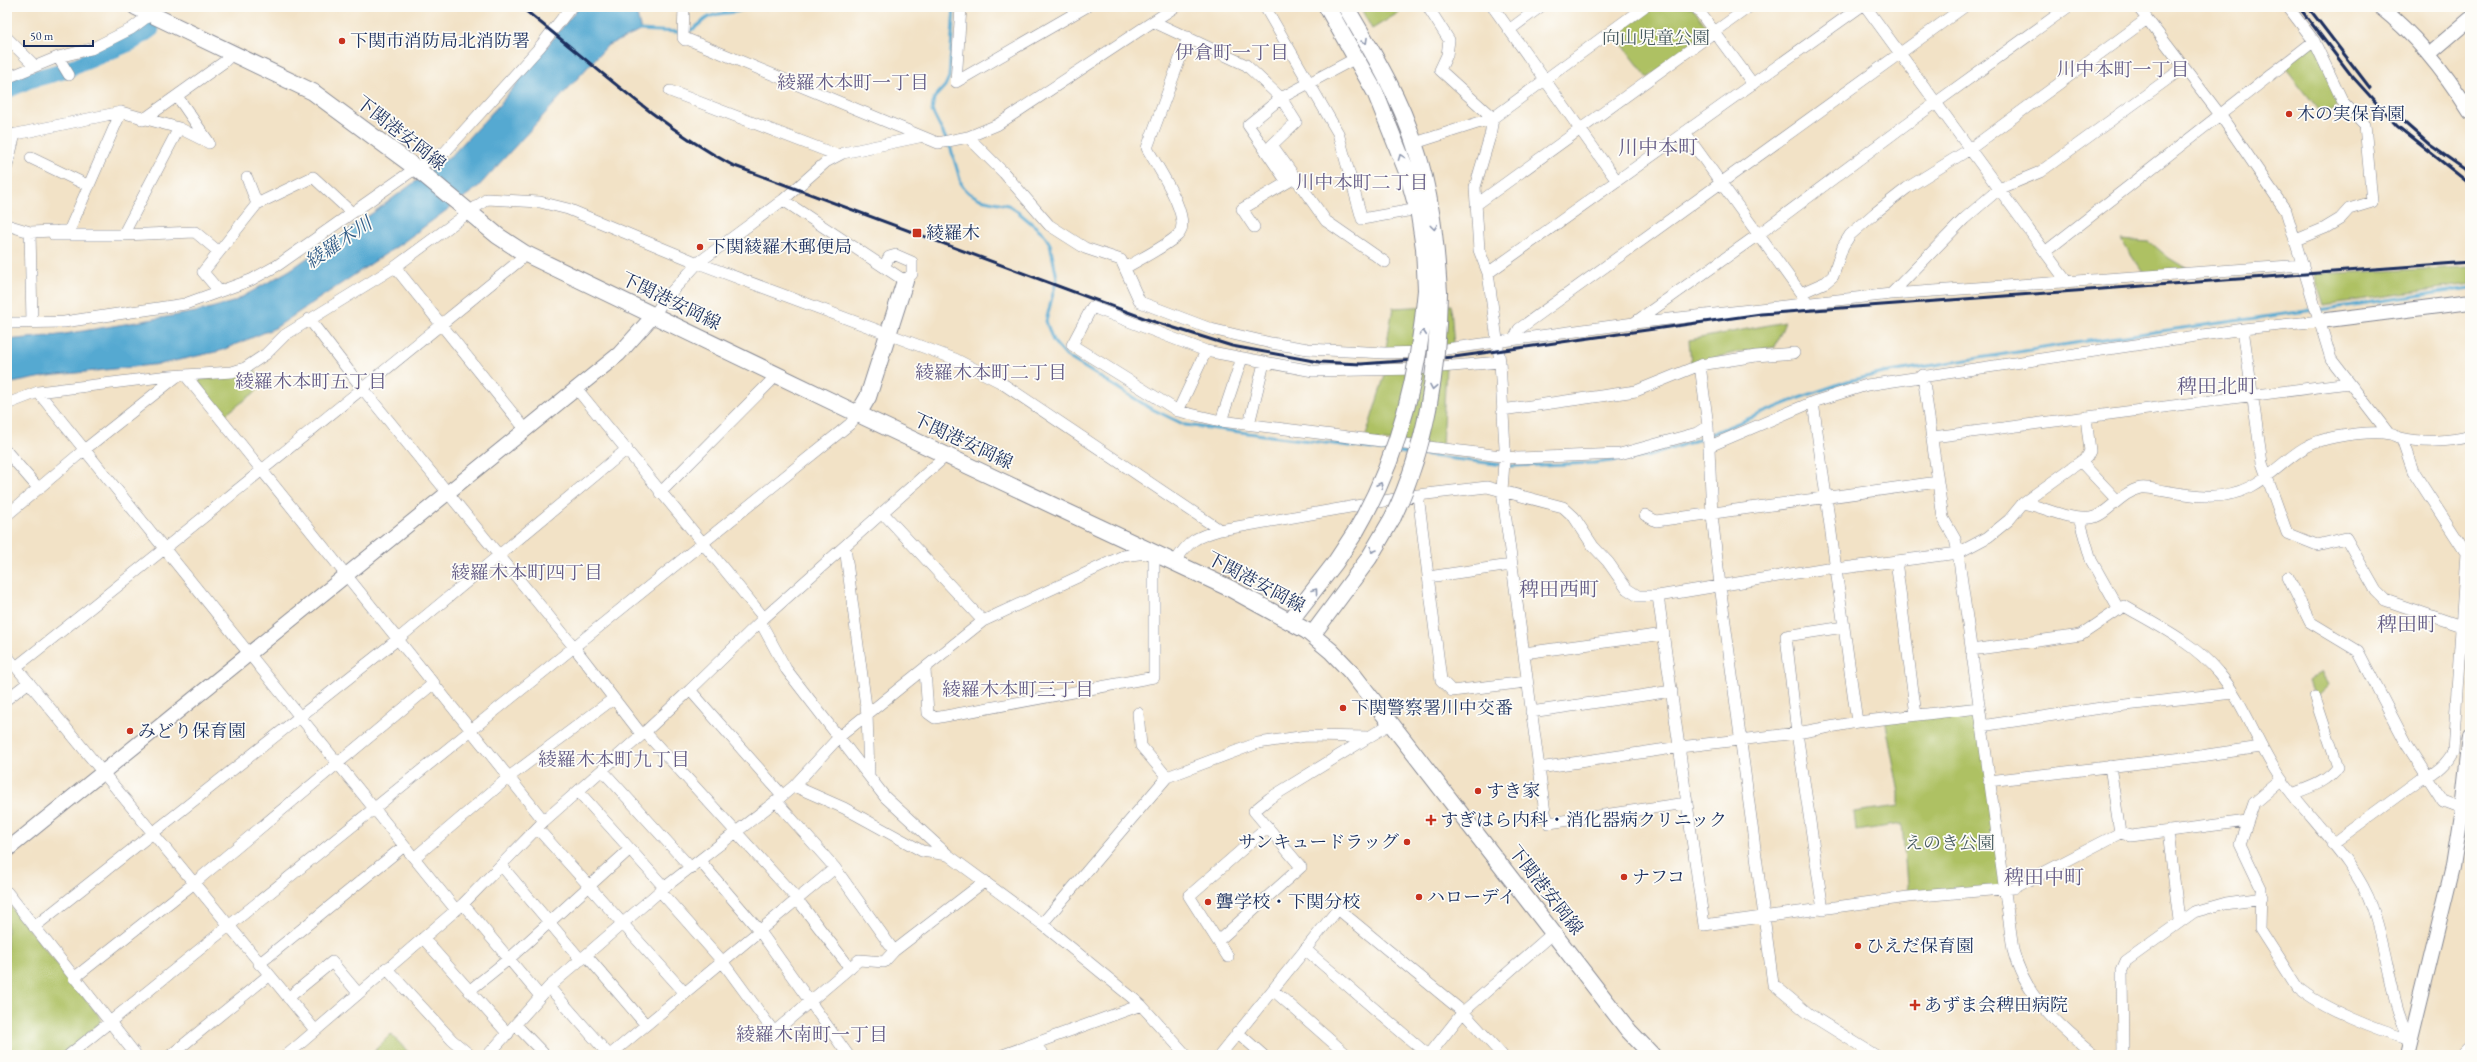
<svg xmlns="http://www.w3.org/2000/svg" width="2477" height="1062" viewBox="0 0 2477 1062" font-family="'EB Garamond','Noto Serif JP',serif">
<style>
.green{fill:#aec164;stroke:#647861}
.water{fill:#55a9d1;stroke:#386c98}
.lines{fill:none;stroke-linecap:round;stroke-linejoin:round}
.stream{stroke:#55a9d1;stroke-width:3}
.river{stroke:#55a9d1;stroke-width:17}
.minor-casing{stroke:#868892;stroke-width:12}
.tertiary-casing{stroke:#868892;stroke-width:16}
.secondary-casing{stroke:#868892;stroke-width:18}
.minor{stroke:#fff;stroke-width:11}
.tertiary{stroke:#fff;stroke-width:14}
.secondary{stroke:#fff;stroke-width:16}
.rail{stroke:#1b2f5e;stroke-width:3}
.secondary-bridge-casing{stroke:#868892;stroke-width:18;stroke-linecap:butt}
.secondary-bridge{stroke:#fff;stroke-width:16}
.oneway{stroke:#8d97ae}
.poi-dot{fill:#c8321e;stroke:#fdfcf7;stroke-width:1.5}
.labels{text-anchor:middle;stroke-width:3.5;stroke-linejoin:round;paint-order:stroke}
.park-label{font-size:18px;fill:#475b60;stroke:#fdfcf7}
.poi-label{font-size:18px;fill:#1b2f5e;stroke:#fdfcf7;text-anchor:start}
.street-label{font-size:18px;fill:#1b2f5e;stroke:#fdfcf7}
.neighbourhood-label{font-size:19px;fill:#645c86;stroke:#fdfcf7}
.water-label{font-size:19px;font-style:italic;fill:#2f5a86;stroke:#fdfcf7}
.quarter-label{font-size:20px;fill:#645c86;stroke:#fdfcf7}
</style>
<rect width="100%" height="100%" fill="#fdfcf7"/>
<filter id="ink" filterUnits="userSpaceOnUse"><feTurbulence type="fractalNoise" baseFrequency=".025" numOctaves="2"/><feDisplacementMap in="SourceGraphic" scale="8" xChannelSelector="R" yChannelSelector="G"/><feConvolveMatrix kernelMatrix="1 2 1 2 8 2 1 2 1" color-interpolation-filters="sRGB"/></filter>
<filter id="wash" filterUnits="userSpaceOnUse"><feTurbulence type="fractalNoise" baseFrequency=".012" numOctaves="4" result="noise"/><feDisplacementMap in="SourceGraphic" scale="16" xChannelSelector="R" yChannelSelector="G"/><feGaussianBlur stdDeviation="0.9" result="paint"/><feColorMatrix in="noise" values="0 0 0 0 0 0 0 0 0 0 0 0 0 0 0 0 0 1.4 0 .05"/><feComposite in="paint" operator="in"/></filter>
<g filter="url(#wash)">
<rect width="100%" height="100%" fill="#f2e2c6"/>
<path class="green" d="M1360,7H1408L1372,29Z
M1653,7H1692L1709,30L1648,78L1615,35Z
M2314,41L2343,102L2323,115L2284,66Z
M2121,240L2150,242L2169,258L2194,273L2145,276Z
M2470,267V284L2324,305L2314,274Z
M1451,305L1454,348L1385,353L1393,308Z
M1785,322L1775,347L1738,352L1691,364L1689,340Z
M1446,366L1442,447L1365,439L1386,371Z
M253,368L266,384L225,415L197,380L234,376Z
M2322,671L2329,685L2315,698L2309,681Z
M1979,708L2004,888L1908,897L1902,824L1856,831L1854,812L1899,806V793L1885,719Z
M7,902L101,1018L100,1023L61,1055H7Z
M391,1034L411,1055L371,1054Z"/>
<path class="water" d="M579,7H635L641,31L608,45L478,187L402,243L275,328L220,351L161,364L48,376L7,384V340L59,335L196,312L233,302L290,270L374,212L453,154L500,104Z"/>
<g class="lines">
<path class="stream" d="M954,7L949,77L945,86L934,98L932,111L951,149L962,186L969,193L980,199L1008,205L1017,211L1043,233L1050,244L1057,278L1046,321L1053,341L1066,356L1150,408L1185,425L1389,451
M638,30L680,32
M686,31C696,30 699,23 707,18C719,10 735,16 747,7
M2319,310L2470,288
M1711,434L1799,398L1848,381L1883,373L2088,341L2314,310
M1398,452L1412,454
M1422,455L1512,466L1594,463L1646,457L1706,437"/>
<path class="river" d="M7,90L29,80L63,71L132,42L151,29"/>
</g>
</g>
<g filter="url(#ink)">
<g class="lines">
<defs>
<path id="minor" d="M684,7L683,38L685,40L687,39L938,143L968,137L997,125L1175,7
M961,7L956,82L1086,7
M1265,7L1338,133L1362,219L1424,208
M1428,7L1449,40L1447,55L1440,70L1493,118L1490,136L1475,187L1479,250L1488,273L1500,362L1505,448L1502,490L1545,813L1549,823L1686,803
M1493,7L1617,181
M1696,7L1753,84
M1866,7L2067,282
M2138,7L2221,116L2286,211L2331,359L2389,434
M2288,7L2314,41L2343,102L2365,125L2372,202L2349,209L2340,219L2325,228L2296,240
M1154,22L1246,65L1281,98L1296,122L1272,145L1326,221L1385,262
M1509,30L1540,7
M7,38L35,66
M58,57L69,75
M7,78L58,57L91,49L131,29L151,14
M670,91L837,155
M177,96L208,141
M143,120L224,62L232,54
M1685,133L1805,299
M7,136L121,112L179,128L209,143
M968,137L1004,173L1049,225L1085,248L1121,260L1140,302L1211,329L1271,343L1308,349L1385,353L1424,352L1634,323L1891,294L2303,265
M1415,143L1493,118L1644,7
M31,158L89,186
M7,166L15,134
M247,178L257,204L313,177L352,213
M1287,182L1248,125L1281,98L1356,58
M783,200L905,281L912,274V262L896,255L889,257L884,267
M1477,204L1749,7
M7,225L30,232L54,231V235H123L195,232L219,252L203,272L219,291
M1254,227L1242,209L1293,179
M59,231H69L121,112
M30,232L32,321
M123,235L179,128
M219,252L257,204
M2045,252L2314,41
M395,267L526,430
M1125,268C1140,259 1165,247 1178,235C1194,219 1156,165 1147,148L1188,37
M1488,273L1860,7
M1801,293L1826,282L1833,276L1843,246L1850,235L1875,213L1907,188L1970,149L2147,19
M1891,294L1964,219L1999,189L2040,172L2183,68
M654,315L665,299L698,263L783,200L826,162L843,153L919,137
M309,319L362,388L574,647L642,735
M7,323L64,322L185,304L251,280L278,265L416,168L445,152L539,48L571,7
M1634,323L1759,234L1905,125L2068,7
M2243,329L2262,463L2287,533L2317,545L2346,538L2376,591L2385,600L2461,626L2470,627
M1514,339L1519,329L1964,7
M1500,362L1417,369L1313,371L1206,351L1092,307L1072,345L1178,411L1221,421L1517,458L1620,454L1697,433L1708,426
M1700,365L1708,426L1712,515L1720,585L1773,984L1809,1014L1875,1055
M1923,375L1943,518L1955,539L1958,553L2013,950C2024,995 2060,1027 2095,1055
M186,376L544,821
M576,388L764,618
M38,392L456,910
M1813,402L1857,722
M7,404L38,392L169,376L232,372L245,368L266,354L285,335L395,267L487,199L540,202L568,209L698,263L955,359L1000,382L1220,530
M1502,410L1636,391L1700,365L1756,356L1794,353
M1178,411L1206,351
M1221,421L1242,358
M1249,424L1264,363
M1933,437L2349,383
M1710,446L1813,402L1867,385L2243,329L2320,321
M7,452L39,489
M2082,463L2116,499
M660,493L777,375
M1418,495L1441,680L1452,691L1526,682
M2023,503L2087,457L2090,451L2086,417
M883,513L983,621
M7,515L84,450L176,377
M1645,515L1656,521L1938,482
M2079,518L2091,560L2119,610
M845,547L867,714L869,775
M1896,561L1916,715
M1175,562C1189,540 1196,537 1220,530L1418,495L1487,487L1563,507L1574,517L1593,546L1608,562L1627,589L1638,596H1658L1827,568L1836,569L1958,553L1988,537L2009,520L2023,503C2045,507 2066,520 2090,518C2106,517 2120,492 2141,488C2148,487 2158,490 2165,491C2194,496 2223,501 2250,487C2283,470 2294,444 2335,437C2352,434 2373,431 2390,434C2394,435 2397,437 2401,438C2421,443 2451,442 2470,436
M1428,577L1511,565
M2288,577L2310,622L2358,651L2407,745L2443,801L2470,811
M1658,596L1704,925L1908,897L2014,888L2120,833L2131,836L2247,821
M761,623L786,669L885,797L948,855L1042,924L1141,1005L1186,1055
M1971,650L2081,635L2124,606C2157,625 2194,643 2218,672C2245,703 2257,745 2281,779C2308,818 2357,862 2372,907C2384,940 2388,976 2398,1010C2401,1020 2406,1030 2411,1040
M1524,653L1664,634
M7,656L315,1030
M16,667C185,534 352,397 519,261L524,253
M690,690L645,732L797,899L850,968
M7,699L29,682
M1531,712L1672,691
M1138,713L1141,746L1167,777
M1981,726L2108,707L2233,693
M2110,766L2120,833
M1539,768L1680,747L1797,733L1857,722L1979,708
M602,770L691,868
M2281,780L2254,803L2240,844L2261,888L2260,929L2297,987C2322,1009 2378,1031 2411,1040
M1989,781L2200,756L2261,747
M794,786L844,808L922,851L948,855
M578,791L664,887
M2292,794C2308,788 2328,782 2338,767L2315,698
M782,795L690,690L764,618L947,455
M776,801L835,868L894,951
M537,828L684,992
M2168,831L2179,920
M2332,844L2419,780C2434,775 2446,765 2453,752L2466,553L2413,471L2402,439
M414,858L509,777L613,699
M700,861L759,930L848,1055
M501,865L581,960
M660,891L722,961L774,1032L859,960L884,962L894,951L985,881
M7,892L136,1055
M463,904L540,996
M1823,910L1797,733L1786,636L1844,627
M1042,924L1167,777L1258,743L1306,736L1370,737
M34,927L398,639L627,449
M423,938L508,1034
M1218,941L1301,867L1254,811L1270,798L1390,724
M1305,949L1428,1055
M586,955L646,1025
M1228,957L1189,896L1268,827
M259,964L404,846
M386,968L452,1040L470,1055
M74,978L193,884L434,683
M549,987L609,1055
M1273,990L1347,1055
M469,991L510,958L630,849
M288,998L332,962L358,993
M516,1025L545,1055
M1237,1032L1263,1055
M1034,1044L1044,1055
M69,1055L850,424L858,414
M171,1055L269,975
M287,1055L463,904L544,821L645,732
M488,1055L549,987L660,891L776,801L794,786L839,737L983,621L1123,556L1154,552V677L935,718L928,713L925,670
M610,1055L835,868
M1003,1055L1141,1005
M1220,1055L1338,909L1463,1012L1502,1055
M1429,1055L1463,1012L1554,932
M2123,1055L2122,970L2126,961L2194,912L2226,903L2262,898
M2464,1055L2470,1049"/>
<path id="tertiary" d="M2380,7C2417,36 2445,72 2470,112
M2429,54L2470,19
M2320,321L2470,302
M7,850L619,354L654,315
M2407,1055L2453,866L2462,809L2470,736"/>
<path id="secondary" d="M136,7L313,92L416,168L498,236L524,253L858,414L1231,589L1307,631L1331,651L1351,672L1629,1031L1652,1055
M1327,7L1375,92L1407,172L1419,215L1424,248L1426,290
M1346,7C1371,50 1399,95 1414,143C1431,191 1436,242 1439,293
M858,414L868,397L905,281
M1290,621L1335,563L1356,531
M1312,635L1369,558L1393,517"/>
</defs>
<use href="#minor" class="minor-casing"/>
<use href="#tertiary" class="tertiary-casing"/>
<use href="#secondary" class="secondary-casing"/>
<use href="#minor" class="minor"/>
<use href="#tertiary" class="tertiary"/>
<use href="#secondary" class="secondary"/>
<path class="rail" d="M521,7C590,61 654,123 732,165L1152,321L1232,346L1319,362L1361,364L1454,357L1761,314L2470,262
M2299,7L2351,75L2397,126L2470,184
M2308,7L2370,88
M2390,110L2430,145L2470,173"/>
<defs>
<path id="secondary-bridge" d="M1393,517C1427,446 1438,370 1439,293
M1356,531C1399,457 1419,376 1426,290"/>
</defs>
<use href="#secondary-bridge" class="secondary-bridge-casing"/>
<use href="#secondary-bridge" class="secondary-bridge"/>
</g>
<defs><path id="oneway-chevron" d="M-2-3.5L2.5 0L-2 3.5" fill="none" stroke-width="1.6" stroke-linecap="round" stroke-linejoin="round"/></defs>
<g class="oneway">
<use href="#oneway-chevron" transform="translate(1365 41) rotate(60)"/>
<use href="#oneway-chevron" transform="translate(1401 157) rotate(-111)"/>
<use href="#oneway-chevron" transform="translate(1434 227) rotate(83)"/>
<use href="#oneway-chevron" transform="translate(1423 333) rotate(-85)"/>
<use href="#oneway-chevron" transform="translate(1433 387) rotate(100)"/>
<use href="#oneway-chevron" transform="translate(1380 485) rotate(-64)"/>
<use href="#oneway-chevron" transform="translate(1373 550) rotate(121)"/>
<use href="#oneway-chevron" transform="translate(1315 591) rotate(-53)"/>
</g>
</g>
<g class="poi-dot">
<circle cx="342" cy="41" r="4"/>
<circle cx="2289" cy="114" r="4"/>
<rect x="912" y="228" width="10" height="10" rx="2"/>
<circle cx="700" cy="247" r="4"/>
<circle cx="1343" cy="708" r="4"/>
<circle cx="130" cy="731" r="4"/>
<circle cx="1478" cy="791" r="4"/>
<path d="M1429 814h4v4h4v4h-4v4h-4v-4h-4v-4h4z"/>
<circle cx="1407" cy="842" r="4"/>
<circle cx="1624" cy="877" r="4"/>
<circle cx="1419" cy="897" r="4"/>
<circle cx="1208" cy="902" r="4"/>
<circle cx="1858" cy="946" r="4"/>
<path d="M1913 999h4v4h4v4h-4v4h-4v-4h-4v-4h4z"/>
</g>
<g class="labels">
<g class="park-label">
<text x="1656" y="44">向山児童公園</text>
<text x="1950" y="849">えのき公園</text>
</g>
<g class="poi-label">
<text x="350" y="47">下関市消防局北消防署</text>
<text x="2297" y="120">木の実保育園</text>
<text x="926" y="239">綾羅木</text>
<text x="708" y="253">下関綾羅木郵便局</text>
<text x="1351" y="714">下関警察署川中交番</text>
<text x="138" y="737">みどり保育園</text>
<text x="1486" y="797">すき家</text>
<text x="1440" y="826">すぎはら内科・消化器病クリニック</text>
<text x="1399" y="848" text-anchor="end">サンキュードラッグ</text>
<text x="1632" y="883">ナフコ</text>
<text x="1427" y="903">ハローデイ</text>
<text x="1216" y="908">聾学校・下関分校</text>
<text x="1866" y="952">ひえだ保育園</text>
<text x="1924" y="1011">あずま会稗田病院</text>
</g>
<g class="street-label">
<text transform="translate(401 133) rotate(38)" y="6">下関港安岡線</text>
<text transform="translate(671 301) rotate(26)" y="6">下関港安岡線</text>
<text transform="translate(963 441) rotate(25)" y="6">下関港安岡線</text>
<text transform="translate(1256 582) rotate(28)" y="6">下関港安岡線</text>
<text transform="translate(1546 890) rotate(52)" y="6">下関港安岡線</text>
</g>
<g class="neighbourhood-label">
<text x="1232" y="59">伊倉町一丁目</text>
<text x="2123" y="76">川中本町一丁目</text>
<text x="853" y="89">綾羅木本町一丁目</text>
<text x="1362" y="189">川中本町二丁目</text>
<text x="991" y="379">綾羅木本町二丁目</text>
<text x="311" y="388">綾羅木本町五丁目</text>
<text x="527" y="579">綾羅木本町四丁目</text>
<text x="1018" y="696">綾羅木本町三丁目</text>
<text x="614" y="766">綾羅木本町九丁目</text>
<text x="812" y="1041">綾羅木南町一丁目</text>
</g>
<g class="water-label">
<text transform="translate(338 242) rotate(-34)" y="7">綾羅木川</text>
</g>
<g class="quarter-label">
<text x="1658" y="154">川中本町</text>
<text x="2217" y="393">稗田北町</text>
<text x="1559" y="596">稗田西町</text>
<text x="2407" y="631">稗田町</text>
<text x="2044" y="884">稗田中町</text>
</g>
</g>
<rect width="2477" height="1062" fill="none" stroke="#fdfcf7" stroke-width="24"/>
<path d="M24 40v6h69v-6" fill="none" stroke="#1b2f5e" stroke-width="2"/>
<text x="30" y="40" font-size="12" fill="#1b2f5e" stroke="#fdfcf7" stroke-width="3" paint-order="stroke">50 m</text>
</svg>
